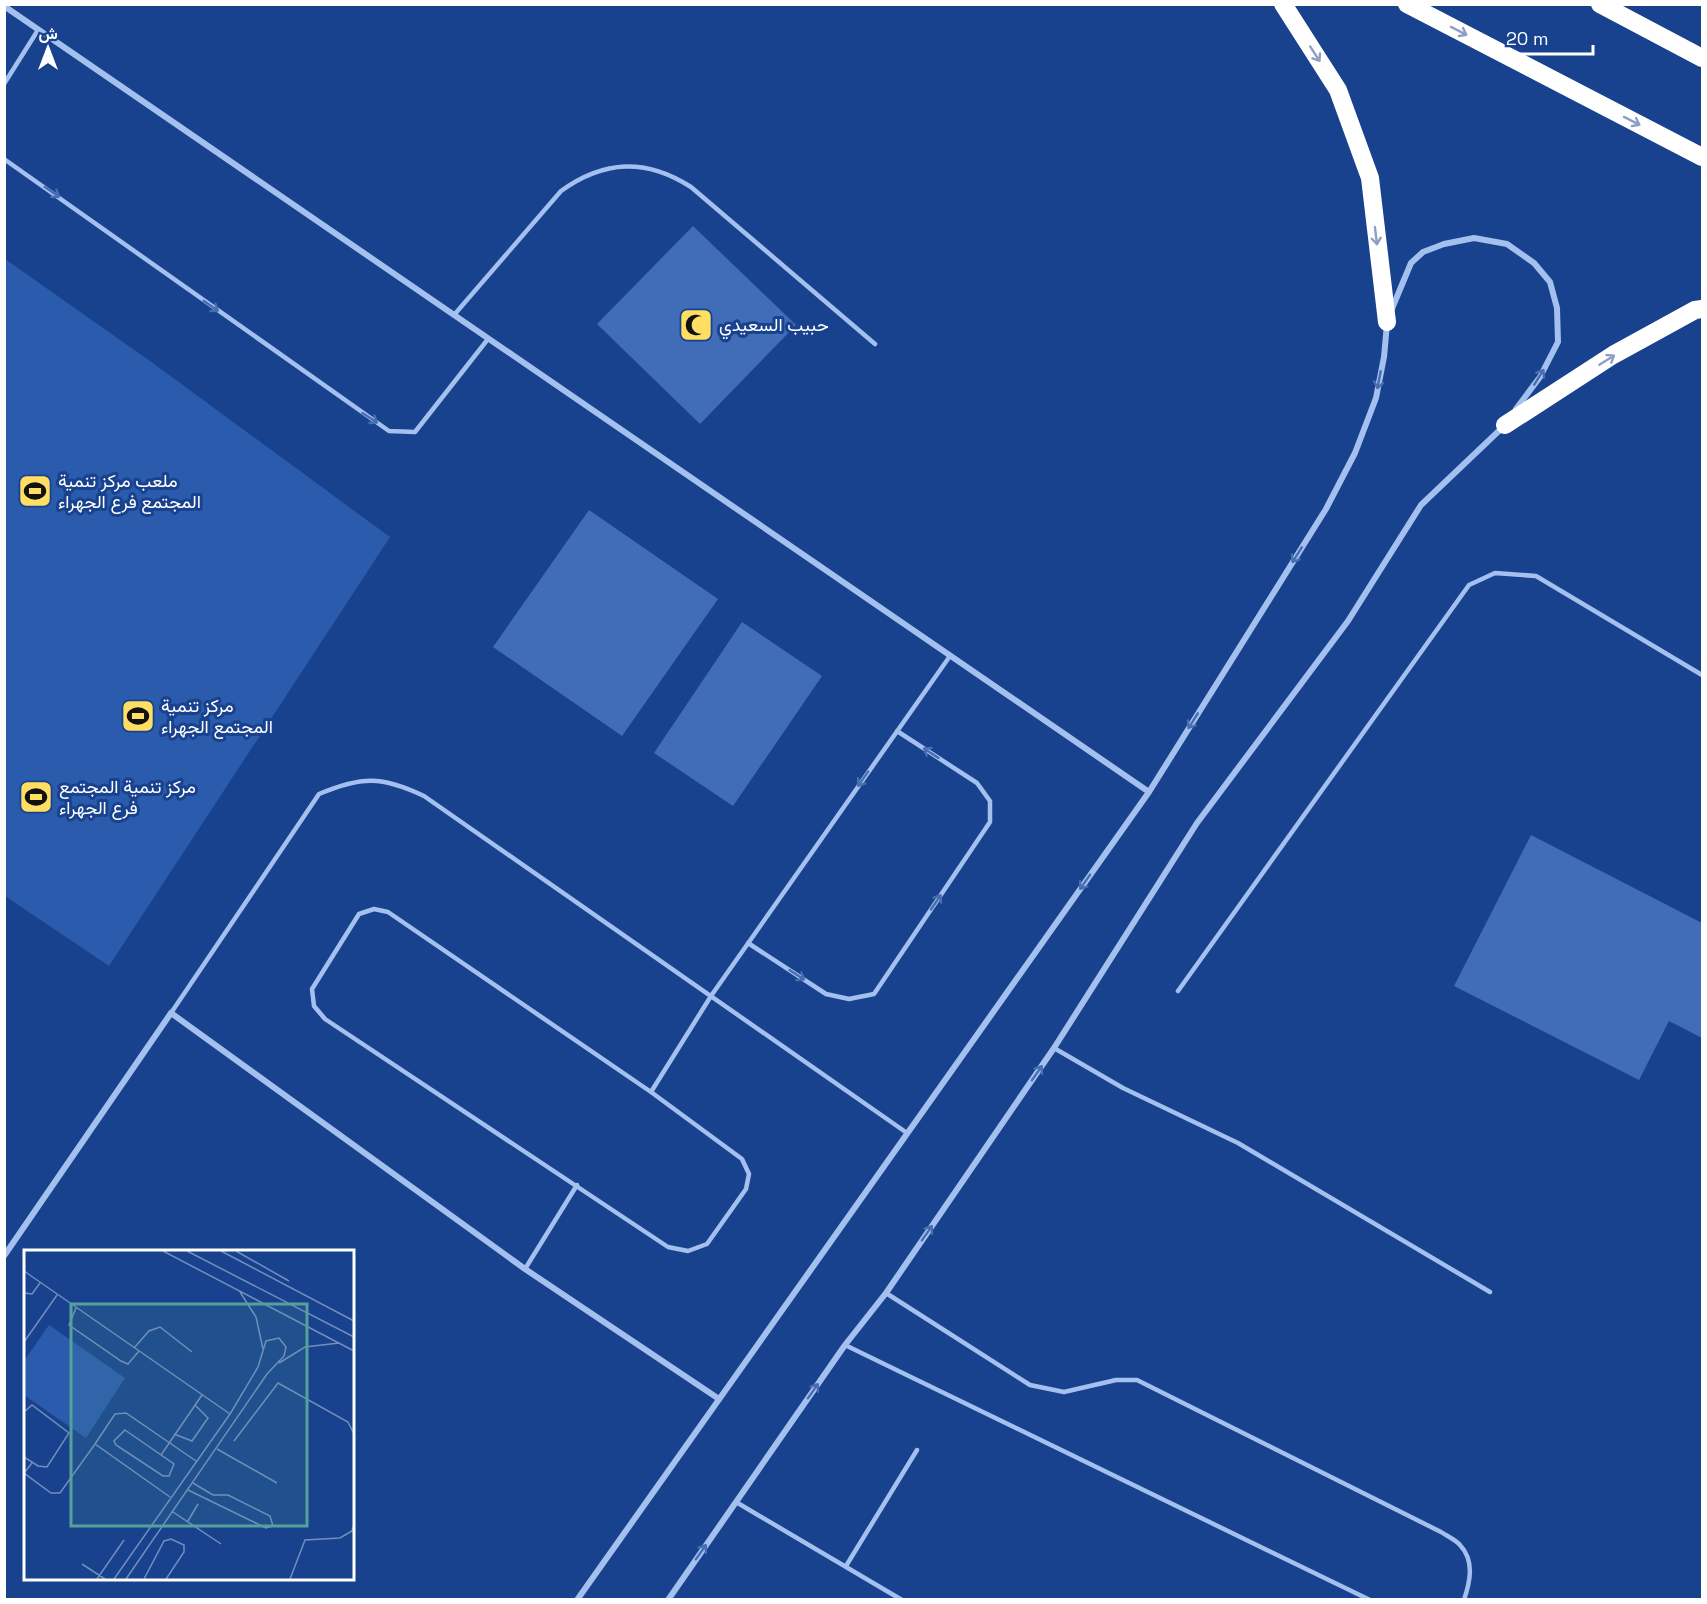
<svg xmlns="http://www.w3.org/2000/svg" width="1707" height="1604" viewBox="0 0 1707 1604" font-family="'Space Grotesk',Vazirmatn,sans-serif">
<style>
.park{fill:#2b5bac}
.building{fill:#416cb7}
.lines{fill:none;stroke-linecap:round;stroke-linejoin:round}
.lane{stroke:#a4c0ef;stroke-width:4.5}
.street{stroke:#a4c0ef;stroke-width:6}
.highway{stroke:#fff;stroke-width:18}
.oneway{stroke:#8ca0c6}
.oneway2{stroke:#496eb0}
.labels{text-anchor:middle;stroke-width:6;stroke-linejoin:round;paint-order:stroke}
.poi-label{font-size:18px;fill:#fff;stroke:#18428e;text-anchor:start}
.inset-road{fill:none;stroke:#748ebb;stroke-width:1.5}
.view{fill:#579f9a;fill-opacity:0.15;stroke:#579f9a;stroke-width:3}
.inset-edge{fill:none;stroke:#fff;stroke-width:3}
</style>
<rect width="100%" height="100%" fill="#18428e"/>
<path class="park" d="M5,259L150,361L390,537L109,966L5,896Z"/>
<path class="building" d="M693,226L796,325L700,424L597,324Z
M589,510L718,599L622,736L493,647Z
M742,622L822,676L733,806L654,753Z
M1531,835L1702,923V1038L1669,1021L1639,1080L1454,986Z"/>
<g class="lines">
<path class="lane" d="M4,84L38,30
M4,159L389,431L415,432L488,339
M454,315L561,191C604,160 646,158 691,187L875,344
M374,909L388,912L651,1092L742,1159L749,1174L746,1189L707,1244L688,1251L668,1247L325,1019L314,1006L312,989L359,914Z
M748,943L826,994L849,999L874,994L990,822V801L977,783L897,731
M1178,991L1469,585L1495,573L1536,576L1702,675
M171,1013L319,794C362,776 382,776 424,796L907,1133
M1054,1048L1123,1088L1238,1143L1490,1292
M651,1092L711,996L950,656
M525,1269L577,1185
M886,1293L1030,1385L1064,1392L1116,1380H1137L1441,1532C1447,1536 1456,1540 1460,1545C1475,1561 1470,1582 1464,1600
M845,1345L1370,1600
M736,1502L902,1600
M846,1566L917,1450"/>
<path class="street" d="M4,6L1149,792
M1391,311L1411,263L1423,252L1444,244L1474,238L1507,244L1534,263L1550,282L1557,308L1558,342L1540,377L1516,409
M4,1256L171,1013L525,1269L719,1399
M577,1600L1149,792L1326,509L1355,453L1376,398L1384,357L1387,324
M668,1600L845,1345L886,1293L1054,1048L1197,823L1348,621L1421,505L1503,427"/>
<path class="highway" d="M1283,4L1338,90L1370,178L1387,322
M1407,4L1702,157
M1600,4L1702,58
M1505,425L1613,355L1695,310L1702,309"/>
</g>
<defs><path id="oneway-shaft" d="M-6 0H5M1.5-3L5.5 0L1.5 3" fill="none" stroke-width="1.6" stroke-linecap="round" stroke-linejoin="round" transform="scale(1.5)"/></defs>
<g class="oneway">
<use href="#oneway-shaft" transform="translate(1459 31) rotate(27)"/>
<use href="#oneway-shaft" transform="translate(1315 54) rotate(57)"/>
<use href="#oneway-shaft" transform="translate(1632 121) rotate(27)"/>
<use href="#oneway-shaft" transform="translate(1376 236) rotate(83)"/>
<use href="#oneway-shaft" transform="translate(1607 360) rotate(-32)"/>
</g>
<g class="oneway2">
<use href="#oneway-shaft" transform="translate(52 192) rotate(35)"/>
<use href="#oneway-shaft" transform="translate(211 306) rotate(35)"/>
<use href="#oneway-shaft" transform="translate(1539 377) rotate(-58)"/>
<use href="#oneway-shaft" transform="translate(1379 380) rotate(101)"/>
<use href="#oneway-shaft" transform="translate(370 418) rotate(33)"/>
<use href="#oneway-shaft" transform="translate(1297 555) rotate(122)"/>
<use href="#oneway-shaft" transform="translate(1193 721) rotate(122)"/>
<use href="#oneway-shaft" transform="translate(931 753) rotate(-147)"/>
<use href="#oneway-shaft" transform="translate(863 779) rotate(125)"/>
<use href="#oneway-shaft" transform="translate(1085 882) rotate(125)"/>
<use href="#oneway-shaft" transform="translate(936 902) rotate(-56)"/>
<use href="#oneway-shaft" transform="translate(797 975) rotate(33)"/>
<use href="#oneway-shaft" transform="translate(1037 1073) rotate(-55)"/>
<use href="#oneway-shaft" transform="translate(927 1233) rotate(-55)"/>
<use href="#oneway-shaft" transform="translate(813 1391) rotate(-55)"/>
<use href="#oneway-shaft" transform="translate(701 1552) rotate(-55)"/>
</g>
<defs>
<symbol id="mosque-square" viewBox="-11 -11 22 22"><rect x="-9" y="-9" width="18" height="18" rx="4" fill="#ffde62" stroke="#18428e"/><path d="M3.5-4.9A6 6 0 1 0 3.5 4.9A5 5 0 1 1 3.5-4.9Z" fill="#111"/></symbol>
<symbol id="stadium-square" viewBox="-11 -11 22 22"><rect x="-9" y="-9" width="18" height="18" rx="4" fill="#ffde62" stroke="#18428e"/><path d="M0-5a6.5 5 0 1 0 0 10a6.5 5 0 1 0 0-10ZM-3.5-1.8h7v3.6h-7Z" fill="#111"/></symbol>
</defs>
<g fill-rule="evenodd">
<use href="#mosque-square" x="677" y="306" width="38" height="38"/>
<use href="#stadium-square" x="16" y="472" width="38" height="38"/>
<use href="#stadium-square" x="119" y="697" width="38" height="38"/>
<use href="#stadium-square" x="17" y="778" width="38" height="38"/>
</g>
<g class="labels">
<g class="poi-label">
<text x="719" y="331">حبيب السعيدي</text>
<text x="58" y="487">ملعب مركز تنمية<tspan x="58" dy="21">المجتمع فرع الجهراء</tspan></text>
<text x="161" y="712">مركز تنمية<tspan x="161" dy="21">المجتمع الجهراء</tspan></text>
<text x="59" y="793">مركز تنمية المجتمع<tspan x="59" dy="21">فرع الجهراء</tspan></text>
</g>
</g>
<g transform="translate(24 1250)">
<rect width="330" height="330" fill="#18428e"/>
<path d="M25,75L101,128L62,188L0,145V111Z" fill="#2b5bac"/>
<path class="inset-road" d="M139,1L330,101M163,1L330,87M197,1L330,71M212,1L265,31M0,21L206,164M216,42L232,67L239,99M0,43L8,44L16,33M52,58L45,75L97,111L104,114L115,101M0,92L33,45M110,98L125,81L136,77L168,102M255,113L281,97L315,93M0,162L8,155L45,183L23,217L14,216L0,207M101,180L150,214L145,226H139L92,195L90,191ZM150,184L168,191L184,168L171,155M210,191L254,133L324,172L330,184M71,194L91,164L102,163L172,211M193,199L253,233M137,205L178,145M8,213L0,223L27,243H36L71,194L146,247M164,240L242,278L249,276L246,266L204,245H189L169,233M149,262L197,294M164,271L174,254M58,314L81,329M73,329L100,290M90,329L206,164L234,117L242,91L255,88L262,97L260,106L243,124L102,329M120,329L140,291L147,289L160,295V302L142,329M266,329L281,290L316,288L328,281L330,274"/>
<path class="view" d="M47,54H283V276H47Z"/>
<rect width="330" height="330" class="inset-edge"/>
</g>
<rect width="1707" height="1604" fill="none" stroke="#ffffff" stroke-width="12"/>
<g transform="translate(48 48)" stroke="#18428e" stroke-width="4.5" paint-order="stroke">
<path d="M0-4.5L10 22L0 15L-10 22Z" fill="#ffffff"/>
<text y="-9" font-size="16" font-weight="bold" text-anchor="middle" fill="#ffffff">ش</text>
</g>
<path d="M1497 45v9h96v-9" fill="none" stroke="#ffffff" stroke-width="3"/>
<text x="1506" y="45" font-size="18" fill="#ffffff" stroke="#18428e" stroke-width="4.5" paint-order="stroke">20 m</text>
</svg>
